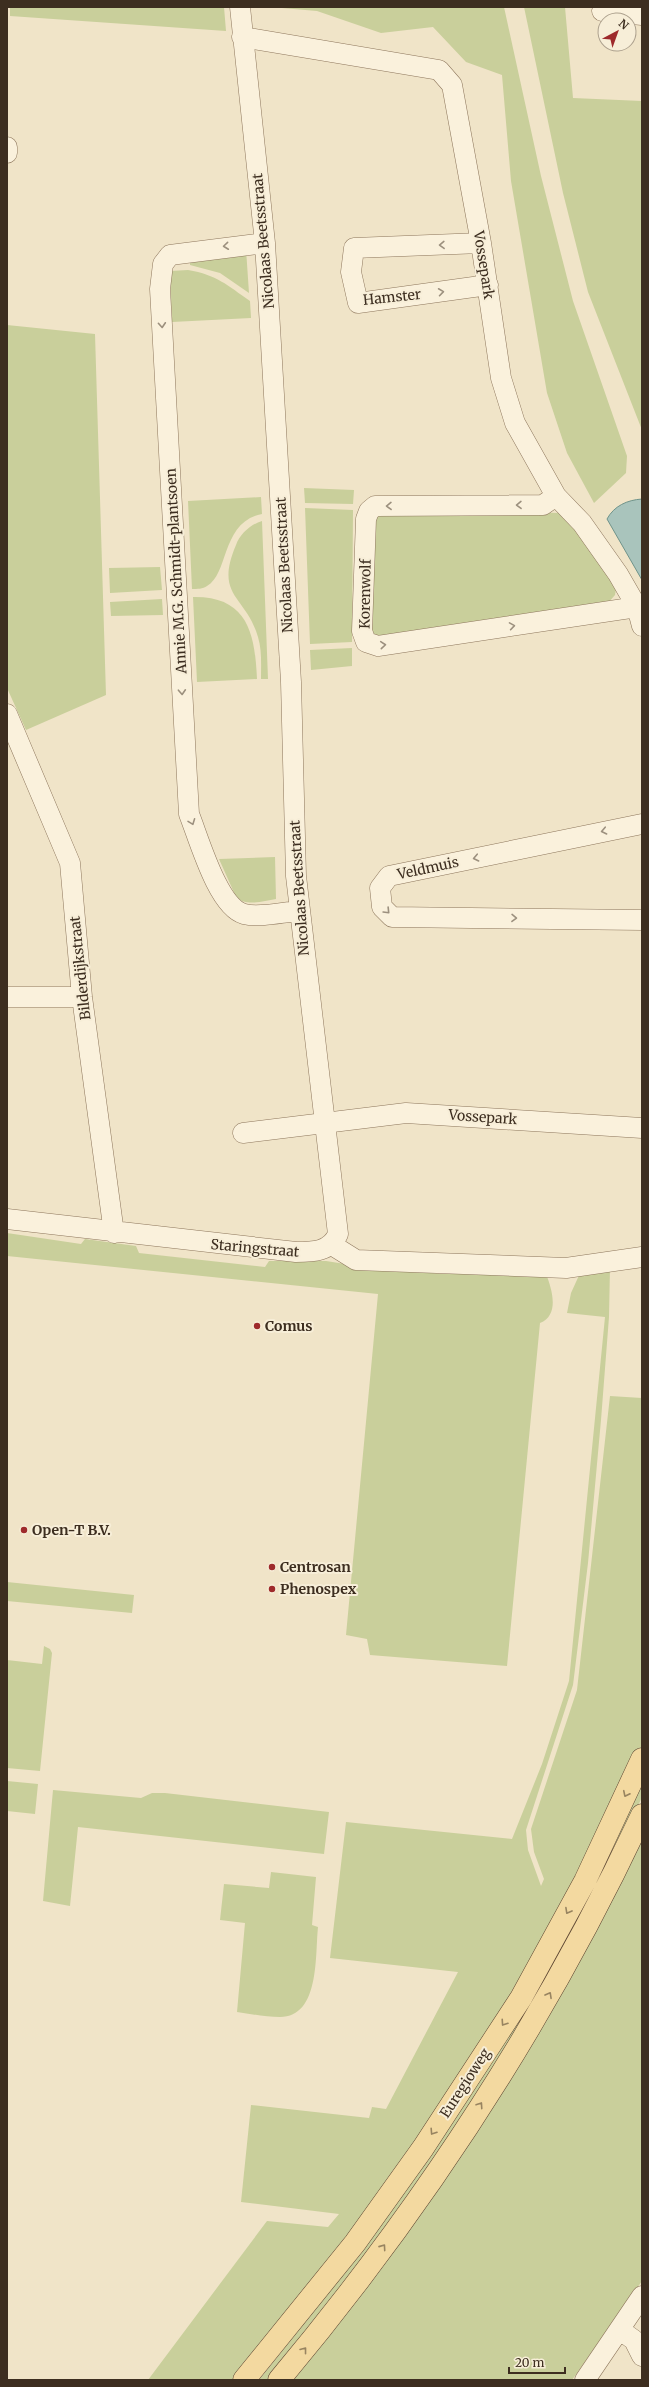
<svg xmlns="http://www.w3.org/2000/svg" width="649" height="2387" viewBox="0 0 649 2387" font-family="Merriweather,serif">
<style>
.green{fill:#c9cf9b}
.water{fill:#a9c4bc;stroke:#6f938a}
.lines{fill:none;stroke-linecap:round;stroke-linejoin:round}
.street-casing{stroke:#8d765c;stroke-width:21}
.primary-casing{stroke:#5b4430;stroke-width:23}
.street{stroke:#faf1dc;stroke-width:20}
.primary{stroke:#f3d9a0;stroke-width:22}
.oneway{stroke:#9c907e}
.oneway2{stroke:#988460}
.poi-dot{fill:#9e2a2b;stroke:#f7eed8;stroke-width:1.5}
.labels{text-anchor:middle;stroke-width:4;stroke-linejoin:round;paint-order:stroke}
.street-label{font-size:14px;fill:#3d2e20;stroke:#f7eed8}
.poi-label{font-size:14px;font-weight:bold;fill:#3d2e20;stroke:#f7eed8;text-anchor:start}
</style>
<rect width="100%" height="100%" fill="#f0e4c8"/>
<path class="green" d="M10,7H224L226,31L10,16Z
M270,7H504L541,176L573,301L627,456L626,473L594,503L567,453L547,393L511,181L502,75L466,62L433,27L381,33L317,11Z
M524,7H565L573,98L642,101V430L588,292L563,193Z
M246,249L249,293L220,273L190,265V260Z
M188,270C217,275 227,285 250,301L251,318L172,322L170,271Z
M7,325L95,334L106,695L26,730L7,688Z
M304,488L354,490L353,504L305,503Z
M261,497L262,514C221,522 229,574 207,586C203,589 197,589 192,589L188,501Z
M305,508L353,510L352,642L310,644Z
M384,510L560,513L570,517L616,589L615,595L608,603L386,640L372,633V518Z
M262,521L268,679H261C261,665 262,650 258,637C246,595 214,597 236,545C240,534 251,524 262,521Z
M160,567L162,590L110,593L109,568Z
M193,597C248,596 255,634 257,679L197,682Z
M162,599L163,615L111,616L110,602Z
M352,648V666L311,670L310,650Z
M275,857L276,899C263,901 247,907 236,897L219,859Z
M7,1233L81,1244L85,1239L136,1246L139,1253L265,1267L269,1261H326L377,1269L444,1274H546C552,1289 560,1315 540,1323L507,1666L370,1655L367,1639L346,1635L378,1294L7,1256Z
M610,1268L609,1317L601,1420L588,1563L573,1685L526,1830L528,1850L541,1886L544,1879L534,1852L531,1829L577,1690L610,1396L642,1398V1745L586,1865L441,2114L238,2380H148L267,2221L328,2227L339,2214L241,2202L251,2105L369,2118L372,2107L386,2109L458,1972L330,1958L346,1822L512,1839L542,1764L569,1681L605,1317L567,1313L571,1293L581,1271Z
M7,1582L134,1595L132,1613L7,1601Z
M44,1646L50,1649L52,1653L40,1771L7,1768V1660L42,1664Z
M642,1780V1797L614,1860L519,2034L380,2237L276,2369L267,2380H259L336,2283Z
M7,1781L38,1784L35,1814L7,1811Z
M53,1790L141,1798L152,1793H165L329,1812L324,1854L78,1827L70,1906L43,1901Z
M642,1838V2281L572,2380H288L494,2103L555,2005L605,1914Z
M271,1872L316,1877L312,1925L318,1927C315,1955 320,2017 280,2017C266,2017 251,2014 237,2012L245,1923L220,1920L224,1884L269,1888Z"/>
<path class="water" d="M642,499V580L607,519C614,506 627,500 642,499Z"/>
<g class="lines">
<defs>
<path id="street" d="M602,11L642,15
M242,37L439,70L452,85L481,243L501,378L515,423L556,496L582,523L618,574L637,607L642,626
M7,147V153
M265,243L170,255L163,264L160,289L189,814C199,839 218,907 244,914C260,918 283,912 299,911
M481,243L354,248L351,272L358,303L488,285
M556,496L543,505L375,506L369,511L366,519L362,631L366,642L378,646L637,607
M7,714L70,863L82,997L114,1233
M642,824L389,876L380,888L382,907L392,917L642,920
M7,997H82
M243,1133L406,1113L642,1128
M7,1219L296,1252C313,1252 330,1252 338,1234L296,876L291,682L265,243L240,7
M332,1245L356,1260L566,1268L642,1257
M620,2330L634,2340L642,2356
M585,2380L642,2296"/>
<path id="primary" d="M244,2380L355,2243L423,2148L521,1998L585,1881L642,1759
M279,2380C423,2208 547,2018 642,1815"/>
</defs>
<use href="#street" class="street-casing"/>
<use href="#primary" class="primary-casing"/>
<use href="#street" class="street"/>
<use href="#primary" class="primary"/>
</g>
<defs><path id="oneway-chevron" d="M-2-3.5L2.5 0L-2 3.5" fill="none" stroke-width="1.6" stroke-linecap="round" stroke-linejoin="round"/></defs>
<g class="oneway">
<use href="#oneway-chevron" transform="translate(442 245) rotate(178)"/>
<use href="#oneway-chevron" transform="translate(226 246) rotate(174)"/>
<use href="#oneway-chevron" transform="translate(441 292) rotate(-8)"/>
<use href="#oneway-chevron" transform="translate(162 325) rotate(86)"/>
<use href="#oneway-chevron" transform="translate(519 505) rotate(179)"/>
<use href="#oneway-chevron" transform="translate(389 506) rotate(179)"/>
<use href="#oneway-chevron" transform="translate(512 626) rotate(-9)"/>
<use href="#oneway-chevron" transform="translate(383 645) rotate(-5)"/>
<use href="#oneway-chevron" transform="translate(182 692) rotate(87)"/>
<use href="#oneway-chevron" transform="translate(192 822) rotate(69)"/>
<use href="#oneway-chevron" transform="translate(604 831) rotate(168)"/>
<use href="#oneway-chevron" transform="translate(476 858) rotate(168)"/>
<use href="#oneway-chevron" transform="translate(387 911) rotate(46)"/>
<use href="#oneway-chevron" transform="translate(514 918) rotate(1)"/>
</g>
<g class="oneway2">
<use href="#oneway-chevron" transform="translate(626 1794) rotate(116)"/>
<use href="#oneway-chevron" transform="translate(568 1911) rotate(119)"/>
<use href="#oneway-chevron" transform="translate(549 1995) rotate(-61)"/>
<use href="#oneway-chevron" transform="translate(504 2023) rotate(124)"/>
<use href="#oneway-chevron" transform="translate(480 2105) rotate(-56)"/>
<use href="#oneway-chevron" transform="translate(433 2132) rotate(123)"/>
<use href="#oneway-chevron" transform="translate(383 2247) rotate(-55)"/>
<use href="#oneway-chevron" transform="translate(304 2350) rotate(-52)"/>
</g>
<g class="poi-dot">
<circle cx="257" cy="1326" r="4"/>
<circle cx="24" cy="1530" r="4"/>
<circle cx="272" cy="1567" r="4"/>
<circle cx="272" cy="1589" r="4"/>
</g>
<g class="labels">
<g class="street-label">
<text transform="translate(263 241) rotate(-95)" y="5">Nicolaas Beetsstraat</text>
<text transform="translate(484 265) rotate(81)" y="5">Vossepark</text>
<text transform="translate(392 297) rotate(-6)" y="5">Hamster</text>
<text transform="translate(284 565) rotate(-93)" y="5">Nicolaas Beetsstraat</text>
<text transform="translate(176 571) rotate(-93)" y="5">Annie M.G. Schmidt-plantsoen</text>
<text transform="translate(365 594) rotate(-89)" y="5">Korenwolf</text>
<text transform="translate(428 868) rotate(-12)" y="5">Veldmuis</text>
<text transform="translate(299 888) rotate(-94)" y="5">Nicolaas Beetsstraat</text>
<text transform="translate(80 968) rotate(-96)" y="5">Bilderdijkstraat</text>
<text transform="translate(483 1117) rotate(4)" y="5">Vossepark</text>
<text transform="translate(255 1248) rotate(5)" y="5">Staringstraat</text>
<text transform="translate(465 2083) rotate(-57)" y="5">Euregioweg</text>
</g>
<g class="poi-label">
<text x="265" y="1331">Comus</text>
<text x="32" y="1535">Open-T B.V.</text>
<text x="280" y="1572">Centrosan</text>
<text x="280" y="1594">Phenospex</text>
</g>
</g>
<rect width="649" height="2387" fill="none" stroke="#3d2e20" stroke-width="16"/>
<g transform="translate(617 32) rotate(41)"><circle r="19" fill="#f7eed8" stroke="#ada18e"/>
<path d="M0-3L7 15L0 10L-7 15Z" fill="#9e2a2b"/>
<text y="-6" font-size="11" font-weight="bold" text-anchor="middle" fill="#3d2e20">N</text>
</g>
<path d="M509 2367v6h56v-6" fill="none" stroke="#3d2e20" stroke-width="2"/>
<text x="515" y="2367" font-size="12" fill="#3d2e20" stroke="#f7eed8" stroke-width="3" paint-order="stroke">20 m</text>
</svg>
